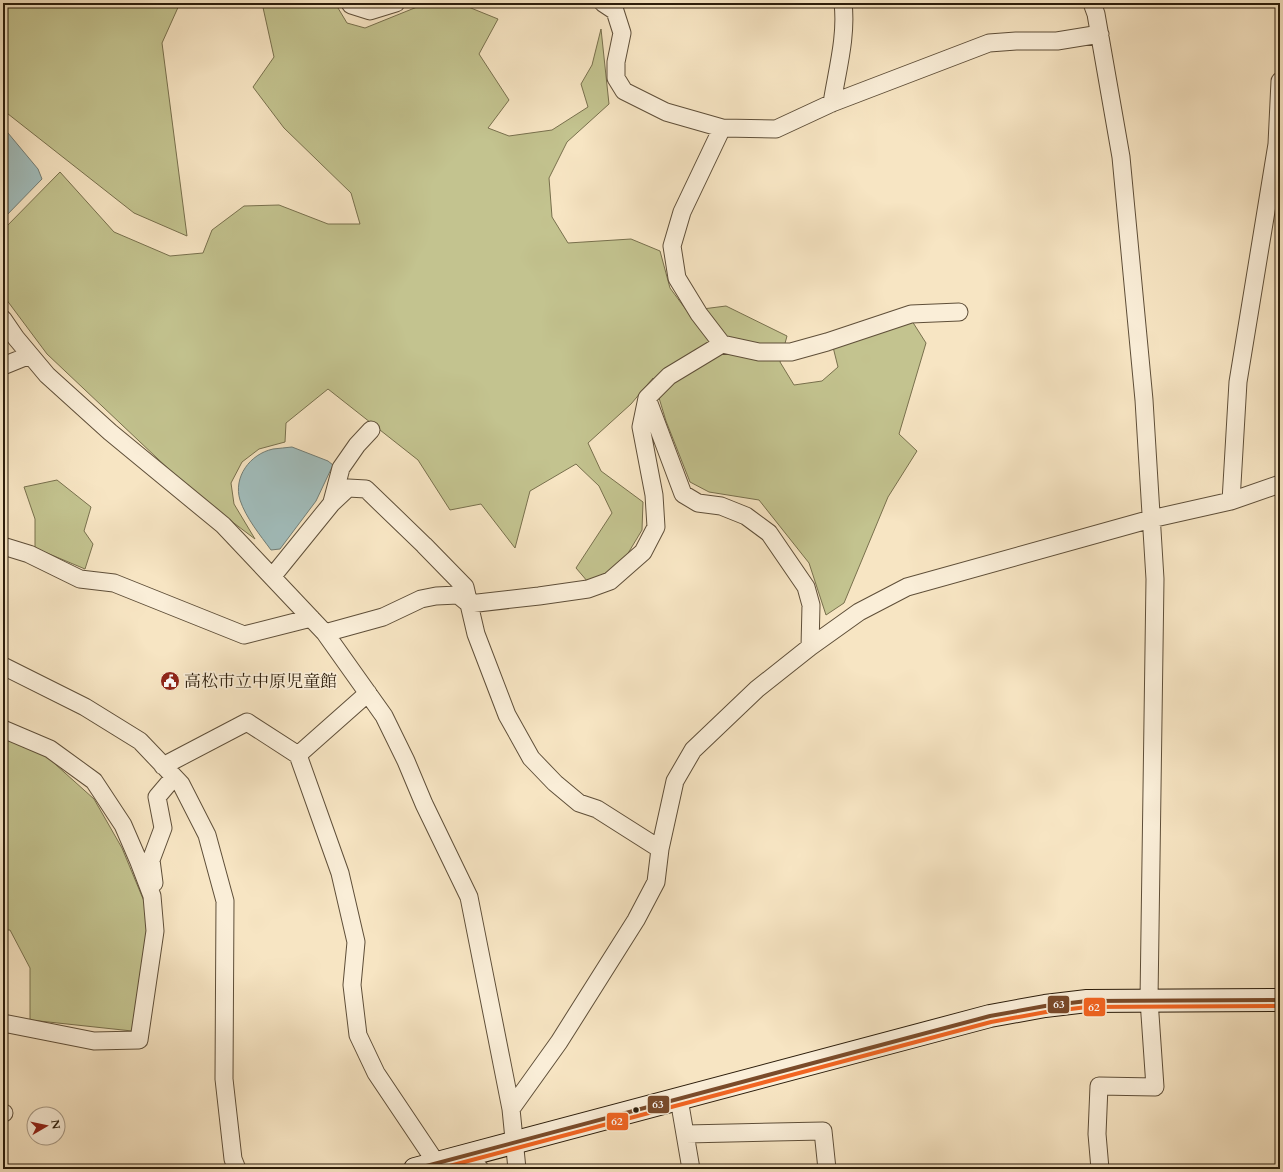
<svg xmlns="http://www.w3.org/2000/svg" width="1283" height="1172" viewBox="0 0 1283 1172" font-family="Cardo,'Noto Serif JP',serif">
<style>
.green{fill:#c3c38f;stroke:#78704d}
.water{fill:#a1bdbc;stroke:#727d75}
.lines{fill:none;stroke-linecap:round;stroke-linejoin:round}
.street-casing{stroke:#5f4f39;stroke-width:19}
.secondary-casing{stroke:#2c1d0b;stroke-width:24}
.street{stroke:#faeed8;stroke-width:17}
.secondary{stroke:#faeed8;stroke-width:22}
.bus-1-casing{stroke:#faeed8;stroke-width:7}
.bus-2-casing{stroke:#faeed8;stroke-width:7}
.bus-1{stroke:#7a4b2a;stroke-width:4}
.bus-2{stroke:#f26522;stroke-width:4}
.bus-dot{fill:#2c1d0b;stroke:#faeed8;stroke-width:1.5}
.labels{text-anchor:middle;stroke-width:3.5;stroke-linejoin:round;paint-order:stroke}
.poi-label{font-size:17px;fill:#2c1d0b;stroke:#faeed8;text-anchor:start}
.line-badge{stroke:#faeed8;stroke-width:1.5}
.badge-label{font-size:11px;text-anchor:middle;font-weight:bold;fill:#fff}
</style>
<rect width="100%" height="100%" fill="#f7e5c3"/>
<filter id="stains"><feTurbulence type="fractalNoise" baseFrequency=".005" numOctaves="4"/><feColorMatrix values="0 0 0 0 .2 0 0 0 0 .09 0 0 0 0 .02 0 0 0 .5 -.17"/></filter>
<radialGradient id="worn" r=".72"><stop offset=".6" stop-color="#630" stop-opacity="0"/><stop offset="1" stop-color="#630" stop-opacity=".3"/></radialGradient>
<path class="green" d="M3,3H180L162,43L187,236L134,213L3,110Z
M262,3H335L347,23L365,28L417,7L461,4L498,19L479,54L509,100L488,128L509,136L552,130L588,107L581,84L592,65L601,29L609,104L567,142L549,178L552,217L568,243L631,239L660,251L670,288L687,311L726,306L787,336L780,362L794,385L822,381L838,367L833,347L912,321L926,343L899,434L917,451L888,497L844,603L826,615L809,563L759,500L709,492L690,482L666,421L653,378L631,404L588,443L601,471L643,502L642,530L621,565L588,582L576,568L612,513L599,486L576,464L530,491L515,548L481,504L450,510L418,460L328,389L286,423L285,442L259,449L242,462L231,483L234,504L255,539L194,493L47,354L3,295V230L60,172L114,232L170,256L203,253L212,230L244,206L279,205L328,224H360L351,193L284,128L253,87L274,57Z
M57,480L91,507L84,531L93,544L85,569L35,548V519L24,487Z
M3,738L45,755L94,799L122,848L146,906L147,936L132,1031L30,1020V968L10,930H3Z"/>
<path class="water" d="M3,127L38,169L42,179L3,219Z
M292,447L328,461L333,465L316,501L280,549L271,550C260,535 246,518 240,500C233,477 250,454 273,449C279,448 286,448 292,447Z"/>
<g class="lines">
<defs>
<path id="street" d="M350,3L351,5L370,11L396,3
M603,3L615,11L622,33L616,62V78L624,91L666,112L722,128L776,129L832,103L989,43L1016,41H1057L1100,34
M1092,3L1096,14L1121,157L1144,400L1155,579L1149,1000L1155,1087L1099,1086L1097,1134L1100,1169
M832,103C837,71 847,36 843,3
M722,128L682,212L672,246L677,278L699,314L722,344L759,352H791L827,342L911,314L959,312
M3,319L16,338L47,375L110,432L223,525L325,633L384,716L406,761L424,804L469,897L511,1109L517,1169
M3,366L30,355
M647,398L683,494L698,503L721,506L746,516L769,533L806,587L811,605L810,647
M1231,501L1280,484
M332,502L341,468L357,445L371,430
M3,546L29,554L80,579L114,583L244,635L311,618
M272,577L332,503L348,488L366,489L424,545L465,587L476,634L507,715L531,758L555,783L579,803L597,809L660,849
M325,633L383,617L421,599L436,596L458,595L469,604L539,596L588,589L610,581L643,552L656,527L654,495L641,427L647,398L669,376L722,344
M3,666L85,707L140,741L181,784L207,835L225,901L224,1079L233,1159L237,1169
M3,729L50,749L94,781L123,825L139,862L152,896L155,931L139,1040L94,1041L3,1023
M298,755L340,873L356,942L352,985L358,1035L376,1073L437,1164
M163,766L247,722L298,755L368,693
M154,883L151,860L163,828L157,797L174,777
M679,1099L691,1169
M511,1109L559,1042L636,920L656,882L660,849L675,781L693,750L757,689L810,647L859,612L907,587L1151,519L1231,501L1238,382L1277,144L1280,81
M3,1113H4
M686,1134L823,1131L827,1169
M466,1156L480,1169"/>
<path id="secondary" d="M415,1169L990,1016L1045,1006L1087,1001L1280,1000"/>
</defs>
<use href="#street" class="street-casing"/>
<use href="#secondary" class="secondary-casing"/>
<use href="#street" class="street"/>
<use href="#secondary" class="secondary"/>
<defs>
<path id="bus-1" d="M415,1169L990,1016L1045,1006L1087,1001L1280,1000"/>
<path id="bus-2" d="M438,1169L991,1022L1046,1012L1087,1007L1280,1006"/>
</defs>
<use href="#bus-1" class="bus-1-casing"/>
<use href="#bus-2" class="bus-2-casing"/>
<use href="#bus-1" class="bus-1"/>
<use href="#bus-2" class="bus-2"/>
</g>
<defs>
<symbol id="civic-disc" viewBox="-11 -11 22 22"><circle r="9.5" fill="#8f2418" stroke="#faeed8"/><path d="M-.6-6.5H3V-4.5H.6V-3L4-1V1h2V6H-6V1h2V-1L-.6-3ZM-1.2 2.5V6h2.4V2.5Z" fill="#fff"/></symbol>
</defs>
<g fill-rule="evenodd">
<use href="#civic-disc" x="159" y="670" width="22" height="22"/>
</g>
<circle class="bus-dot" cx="636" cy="1110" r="3.5"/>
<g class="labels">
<g class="poi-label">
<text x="184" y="687">高松市立中原児童館</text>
</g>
</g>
<g class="line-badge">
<rect x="1047" y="995" width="23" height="19" rx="4" fill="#7a4b2a"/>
<rect x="1083" y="997" width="23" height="20" rx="4" fill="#f26522"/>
<rect x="647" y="1095" width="23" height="19" rx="4" fill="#7a4b2a"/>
<rect x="606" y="1112" width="23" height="19" rx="4" fill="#f26522"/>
</g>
<g class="badge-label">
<text x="1059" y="1008">63</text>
<text x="1094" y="1011">62</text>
<text x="658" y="1108">63</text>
<text x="617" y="1125">62</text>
</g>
<rect width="1283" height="1172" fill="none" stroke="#f7e5c3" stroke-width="16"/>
<rect x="4" y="4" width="1275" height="1164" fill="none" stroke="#2c1d0b" stroke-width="2"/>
<rect x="8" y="8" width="1267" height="1156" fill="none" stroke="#2c1d0b"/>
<g transform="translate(46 1126) rotate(81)"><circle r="19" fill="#faeed8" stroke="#a89a86"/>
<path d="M0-3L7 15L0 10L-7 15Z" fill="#8f2418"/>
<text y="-6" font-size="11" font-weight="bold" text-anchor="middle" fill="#2c1d0b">N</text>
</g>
<rect width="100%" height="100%" filter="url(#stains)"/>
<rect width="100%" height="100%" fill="url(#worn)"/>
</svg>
